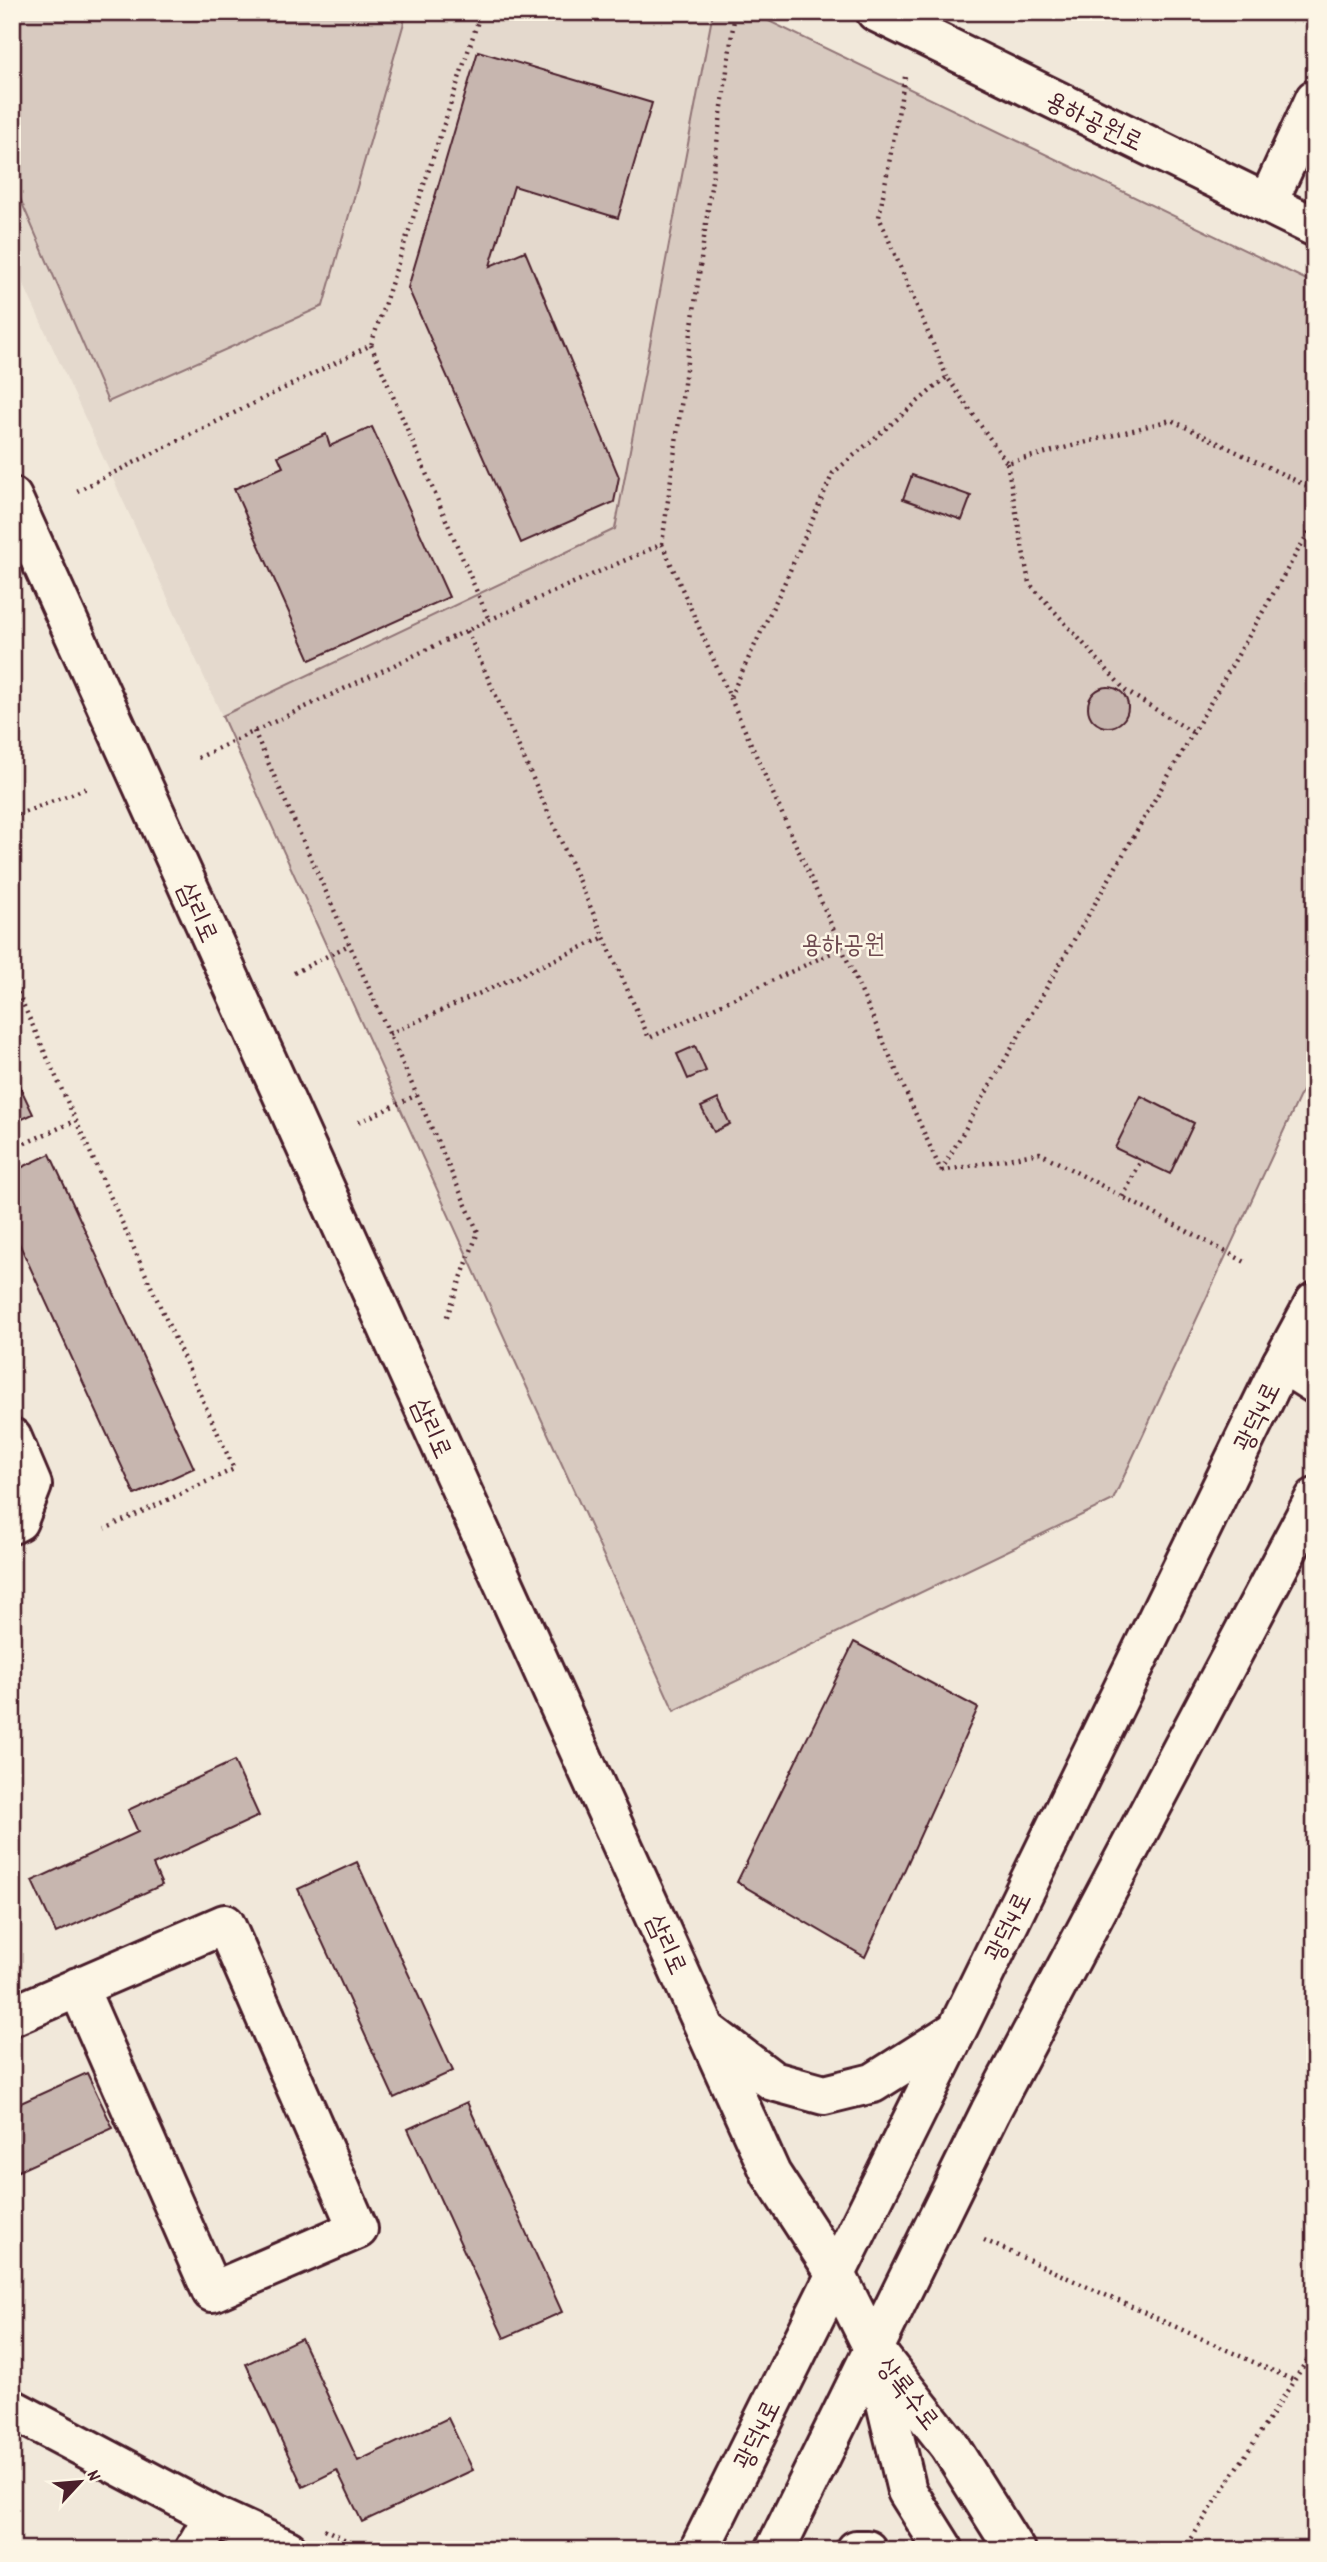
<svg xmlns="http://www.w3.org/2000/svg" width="1327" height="2562" viewBox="0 0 1327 2562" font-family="Dekko,'Poor Story',sans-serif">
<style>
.built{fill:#e4d9cd}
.green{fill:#d8cac0;stroke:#917476;stroke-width:2}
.building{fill:#c7b6af;stroke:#4a1f2b;stroke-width:2}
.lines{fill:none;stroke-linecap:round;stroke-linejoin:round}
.minor-casing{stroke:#4a1f2b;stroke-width:44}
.major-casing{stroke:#4a1f2b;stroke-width:44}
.path{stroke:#4a1f2b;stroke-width:4.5;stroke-dasharray:2 5;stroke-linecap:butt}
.minor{stroke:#fcf5e5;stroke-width:38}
.major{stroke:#fcf5e5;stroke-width:38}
.labels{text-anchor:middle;stroke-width:5;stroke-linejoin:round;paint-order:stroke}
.street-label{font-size:26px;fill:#4a1f2b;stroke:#fcf5e5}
.park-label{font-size:26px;fill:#6e4a50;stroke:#fcf5e5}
</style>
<rect width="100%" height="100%" fill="#f1e8da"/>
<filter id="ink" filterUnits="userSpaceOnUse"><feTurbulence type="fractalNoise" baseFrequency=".0143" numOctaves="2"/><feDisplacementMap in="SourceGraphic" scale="14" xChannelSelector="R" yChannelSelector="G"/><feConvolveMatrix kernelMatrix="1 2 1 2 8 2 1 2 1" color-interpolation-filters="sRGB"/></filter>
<g filter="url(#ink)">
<path class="built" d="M12,12H713L615,529L222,716L12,259Z"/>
<path class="green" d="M12,12H407L323,306L108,402L12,180Z
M713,12H750L1315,284V1063L1113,1500L674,1711L222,716L615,529Z"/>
<path class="building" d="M478,51L652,103L618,218L514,186L490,266L525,251L619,477L614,502L521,543L408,288Z
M372,427L449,597L310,660L234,489L283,467L278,456L326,434L330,446Z
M912,475L971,496L962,520L903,499Z
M1088 707a20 20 0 1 1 40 0a20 20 0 1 1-40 0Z
M695,1046L706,1071L688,1079L677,1054Z
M12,1070L33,1114L12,1124Z
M1141,1096L1194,1123L1170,1174L1115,1148Z
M718,1099L730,1124L714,1132L701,1107Z
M50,1154L194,1468L135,1495L12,1228V1172Z
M854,1642L978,1708L865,1957L737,1882Z
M234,1761L259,1816L153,1865L162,1885L56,1933L32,1881L138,1832L128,1810Z
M357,1862L453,2071L394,2098L298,1889Z
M87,2073L113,2128L12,2174V2107Z
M467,2102L562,2312L504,2338L408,2129Z
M301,2338L358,2461L448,2418L473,2470L362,2522L337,2470L303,2487L246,2364Z"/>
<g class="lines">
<defs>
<path id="minor" d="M876,12L1315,227
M1267,204L1315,99
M12,497L771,2174L836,2274L873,2348L949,2445L1015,2550
M1282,1363L1315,1384
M12,1438L32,1485L18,1521L12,1524
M12,2016L225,1924L358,2229L212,2292L78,1987
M12,2409L214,2516L288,2550
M194,2550L214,2516"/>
<path id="major" d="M707,2031L773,2081L824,2095L873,2083L957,2030
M873,2348L907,2491L944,2550
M699,2550L957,2030L1282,1363L1315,1302
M775,2550L990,2112L1315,1498
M856,2550H867"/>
</defs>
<use href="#minor" class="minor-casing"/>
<use href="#major" class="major-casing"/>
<path class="path" d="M905,77L879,217L947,377
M371,345L489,620
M1007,463L1029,583L1126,691L1192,732
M77,491L371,345L481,12
M662,544L941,1171
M467,631L649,1038L842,948
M730,697L784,584L833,473L947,377L1007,463L1171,420L1315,490
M254,731L478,1232L446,1319
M198,758L489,620L662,544L735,12
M12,817L90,787
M294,973L349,945
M12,980L234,1469L105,1529
M389,1034L605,937
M359,1122L417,1095
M12,1149L75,1121
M941,1171L1315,521
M942,1171L1040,1153L1247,1263
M1123,1197L1141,1160
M984,2240L1293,2380
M324,2529L366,2550
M1184,2550L1315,2348"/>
<use href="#minor" class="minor"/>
<use href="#major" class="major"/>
</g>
</g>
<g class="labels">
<g class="street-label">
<text transform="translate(1095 120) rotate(26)" y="9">용하공원로</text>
<text transform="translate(199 912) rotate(66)" y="9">삼리로</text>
<text transform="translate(1256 1416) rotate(-64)" y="9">광덕4로</text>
<text transform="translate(433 1428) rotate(66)" y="9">삼리로</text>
<text transform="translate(1007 1926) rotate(-64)" y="9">광덕4로</text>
<text transform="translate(668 1944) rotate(66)" y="9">삼리로</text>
<text transform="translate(909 2393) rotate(52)" y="9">상록수로</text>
<text transform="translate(756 2434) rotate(-64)" y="9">광덕4로</text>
</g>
<g class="park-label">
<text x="843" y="952">용하공원</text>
</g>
</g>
<rect width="1327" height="2562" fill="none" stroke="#fcf5e5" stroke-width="42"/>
<rect x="21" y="21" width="1285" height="2520" fill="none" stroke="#4a1f2b" stroke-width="2.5" filter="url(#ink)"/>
<g transform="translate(80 2482) rotate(64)" stroke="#fcf5e5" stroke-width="5" paint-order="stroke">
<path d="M0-5L12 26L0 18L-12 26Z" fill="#4a1f2b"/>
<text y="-10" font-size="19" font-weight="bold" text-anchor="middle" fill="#4a1f2b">N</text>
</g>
</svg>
